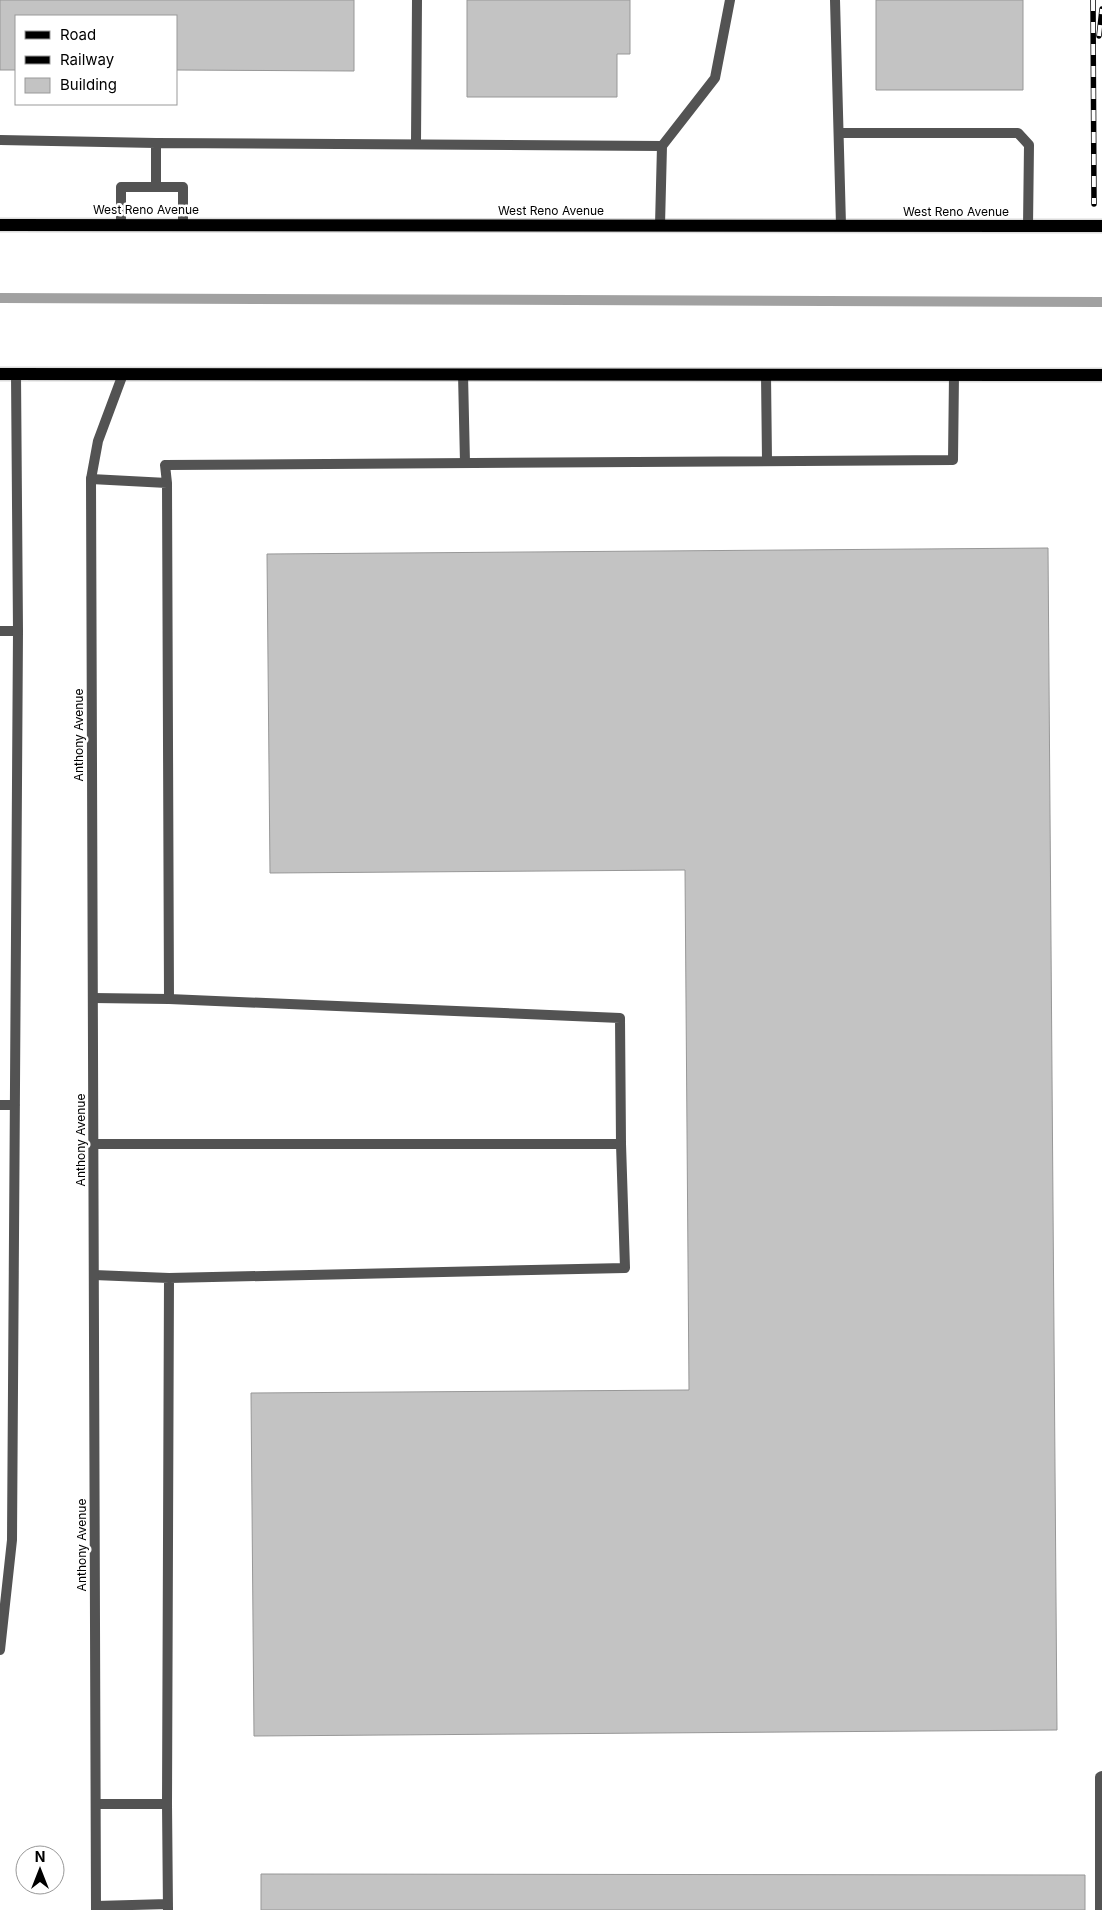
<svg xmlns="http://www.w3.org/2000/svg" width="1102" height="1910" viewBox="0 0 1102 1910" font-family="Inter,sans-serif">
<style>
.lines{fill:none;stroke-linecap:round;stroke-linejoin:round}
.stream{stroke:#a1a1a1;stroke-width:10}
.building{fill:#c3c3c3;stroke:#979797}
.primary-casing{stroke:#dbdbdb;stroke-width:15}
.lane{stroke:#535353;stroke-width:10}
.street{stroke:#535353;stroke-width:10}
.primary{stroke:#000;stroke-width:12}
.rail-casing{stroke:#000;stroke-width:5.5}
.rail{stroke:#fff;stroke-width:4;stroke-dasharray:11;stroke-linecap:butt}
.labels{text-anchor:middle;stroke-width:5;stroke-linejoin:round;paint-order:stroke}
.street-label{font-size:12px;fill:#000;stroke:#fff}
</style>
<rect width="100%" height="100%" fill="#fff"/>
<g class="lines">
<path class="stream" d="M0,298L1102,302"/>
</g>
<path class="building" d="M0,0H354V71L176,70V16H16V70H0Z
M467,0H630V54H617V97H467Z
M876,0H1023V90H876Z
M1048,548L1057,1730L254,1736L251,1393L689,1390L685,870L270,873L267,554Z
M261,1874L1085,1875V1910H261Z"/>
<g class="lines">
<defs>
<path id="primary" d="M0,225L1102,226
M0,374L1102,375"/>
</defs>
<use href="#primary" class="primary-casing"/>
<path class="lane" d="M835,0L841,225
M840,133H1018L1029,145L1028,226
M0,140L156,143L662,146L660,225
M416,143L417,0
M662,146L715,78L730,0
M156,187V143
M121,224V187H183V224
M463,374L465,463
M766,375L767,461
M91,479L167,483L169,999
M167,483L165,465L953,460L954,375
M0,631H18L16,374
M93,998L169,999L620,1018L621,1144H93
M0,1105H15
M94,1275L169,1278
M0,1650L12,1540L18,631
M96,1804H167L169,1278L625,1268L621,1144
M167,1804L168,1910
M96,1906L168,1904
M1100,1910V1777L1102,1776"/>
<path class="street" d="M96,1910L91,479L98,441L123,374"/>
<use href="#primary" class="primary"/>
<defs>
<path id="rail" d="M1093,0L1094,204
M1099,36L1102,9"/>
</defs>
<use href="#rail" class="rail-casing"/>
<use href="#rail" class="rail"/>
</g>
<g class="labels">
<g class="street-label">
<text x="146" y="214">West Reno Avenue</text>
<text x="551" y="215">West Reno Avenue</text>
<text x="956" y="216">West Reno Avenue</text>
<text transform="translate(79 735) rotate(-90)" y="4">Anthony Avenue</text>
<text transform="translate(81 1140) rotate(-90)" y="4">Anthony Avenue</text>
<text transform="translate(82 1545) rotate(-90)" y="4">Anthony Avenue</text>
</g>
</g>
<rect x="15" y="15" width="162" height="90" fill="#ffffff" stroke="#999999"/>
<rect x="25" y="31" width="25" height="8" fill="#000000" stroke="#999999"/>
<text x="60" y="40" font-size="15" fill="#000000">Road</text>
<rect x="25" y="56" width="25" height="8" fill="#000000" stroke="#999999"/>
<text x="60" y="65" font-size="15" fill="#000000">Railway</text>
<rect x="25" y="78" width="25" height="15" fill="#c3c3c3" stroke="#999999"/>
<text x="60" y="90" font-size="15" fill="#000000">Building</text>
<g transform="translate(40 1870)"><circle r="24" fill="#ffffff" stroke="#999999"/>
<path d="M0-4L9 19L0 12L-9 19Z" fill="#000000"/>
<text y="-8" font-size="14" font-weight="bold" text-anchor="middle" fill="#000000">N</text>
</g>
</svg>
